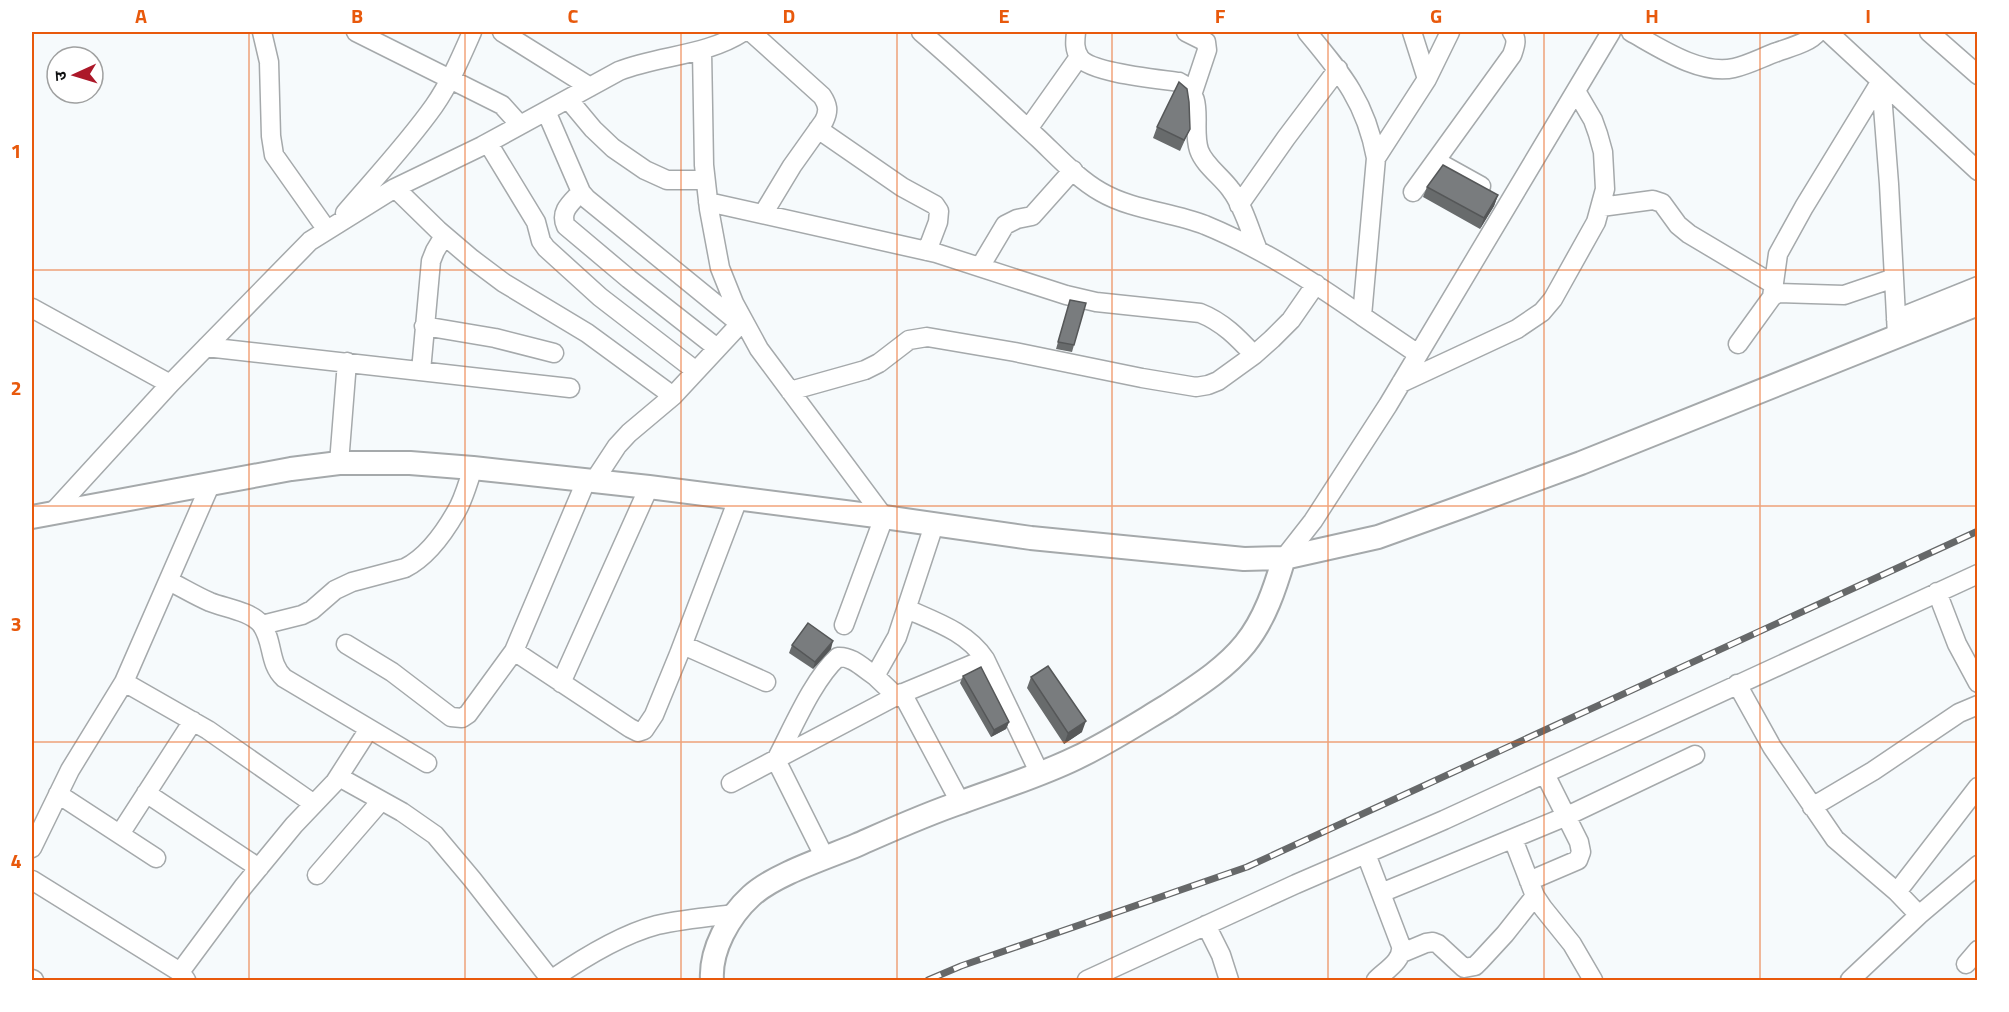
<svg xmlns="http://www.w3.org/2000/svg" width="2009" height="1012" viewBox="0 0 2009 1012" font-family="'Titillium Web','Noto Sans Devanagari',sans-serif">
<style>
.lines{fill:none;stroke-linecap:round;stroke-linejoin:round}
.minor-casing{stroke:#a5a9ab;stroke-width:21}
.major-casing{stroke:#a5a9ab;stroke-width:26}
.minor{stroke:#fff;stroke-width:18}
.major{stroke:#fff;stroke-width:22}
.rail-casing{stroke:#666869;stroke-width:7}
.rail{stroke:#fff;stroke-width:4.5;stroke-dasharray:14;stroke-linecap:butt}
.wall{fill:#686b6c}
.shaded-wall{fill:#555758}
.building{fill:#797c7e;stroke:#555758;stroke-width:1.5}
.grid{fill:none;stroke:#e8590c;stroke-width:1.5;stroke-opacity:0.55}
.neatline{fill:none;stroke:#e8590c;stroke-width:2}
.grid-label{font-size:20px;text-anchor:middle;font-weight:bold;fill:#e8590c}
</style>
<rect width="100%" height="100%" fill="#f6fafc"/>
<g class="lines">
<defs>
<path id="minor" d="M262,32L269,62L271,136L274,155L327,230
M356,32L502,105L520,125
M502,32L590,87
M751,32L822,96C828,105 829,111 824,121L792,166L763,214
M921,32C961,66 1000,103 1039,139C1058,157 1078,179 1101,192C1132,210 1171,212 1205,225C1261,248 1312,281 1362,316
M1076,32C1075,41 1074,50 1080,58C1092,73 1159,79 1179,82C1207,95 1191,126 1199,150C1204,165 1222,177 1231,190C1244,207 1250,231 1258,250
M1186,32L1206,42L1207,50L1193,92
M1307,32C1342,74 1366,102 1376,158L1362,316L1418,354
M1412,32L1427,79
M1631,32C1658,47 1701,76 1734,68C1748,65 1763,57 1777,52C1790,47 1809,43 1818,32
M1828,32L1978,171
M1929,32L1978,75
M702,50L704,165L709,209L720,268L734,303L759,349L884,517L844,625
M1881,81L1889,184L1897,335
M568,99L593,129L613,148L645,170L667,180H705
M546,111L581,192L587,199L744,327
M818,129L902,187L935,205L939,211L938,222L927,251
M1028,129L1079,57
M488,143L536,222L541,241L546,248L600,297L696,371
M1376,158L1427,79L1450,32
M1436,161L1481,186
M395,188L438,230L472,259L504,283L587,333L673,396
M581,192C572,202 559,211 566,226L629,279L717,348
M1413,192L1512,55C1515,46 1518,40 1512,32
M708,202L936,253L1066,295L1096,302L1200,313C1223,322 1238,338 1254,355
M1239,205L1286,138L1338,69
M1601,207L1653,200L1662,203L1678,225L1689,234L1773,284
M345,213C375,178 407,144 434,106C450,83 461,57 472,32
M980,267L1005,225L1017,219L1032,216L1073,170
M1772,297L1778,254L1804,207L1881,81
M32,308L170,384
M1896,319L1978,286
M424,326L495,338L554,353
M1738,344L1772,297L1778,293L1844,295L1894,278
M206,347L570,388
M421,371L431,261L435,251L444,236
M1401,383L1517,329L1542,312L1553,299L1596,222L1605,189L1603,152L1598,134L1593,120L1576,91
M790,391L865,370L879,363L909,340L927,337L1015,352L1142,378L1196,387L1208,385L1218,381L1254,355L1272,339L1291,320L1316,284
M339,463L347,362
M594,481L617,446L629,433L673,396L740,324
M52,513L170,384L310,241L395,188L482,146L619,71C660,55 706,56 743,32
M1284,558L1313,521L1388,405L1611,32
M169,581C183,588 196,596 210,602C225,608 250,611 261,624C274,641 268,663 284,678L427,763
M1937,592L1957,644L1978,683
M907,609C936,622 967,632 985,659L1040,774
M262,625L302,615L312,610L335,590L352,582L405,568C427,557 444,533 456,512C464,499 468,482 473,468
M346,644L392,672L451,717L462,718L468,714L514,651L586,481
M683,645L766,682
M514,651L630,728L638,732L644,730L654,715L679,654L738,499
M124,682L208,730L314,804
M561,683L649,487
M1737,684L1772,747L1835,839L1897,892L1919,915
M902,693L960,802
M896,696L985,659
M339,777L402,812L435,835L472,879L551,980
M731,783L896,696L875,676L897,637L934,525
M146,793L259,868
M58,794L156,858
M1812,807L1873,771L1959,713L1978,705
M120,834L193,721
M1513,839L1535,896L1543,908L1572,944L1593,980
M32,848L70,770L124,682L211,483
M1366,854L1401,946C1403,961 1386,970 1376,980
M825,858L776,760C792,730 813,679 838,657C852,656 863,668 875,676
M317,875L381,801
M32,880L180,972L186,980
M1529,881L1578,860L1581,852L1579,842L1545,774
M1897,892L1978,787
M1381,893L1567,816L1695,755
M1206,925L1221,955L1229,980
M1402,953L1426,943L1433,942L1438,944L1464,968L1475,966L1480,961L1505,934L1535,896
M1966,964L1978,950
M180,972L243,887L294,825L335,782L369,729
M32,979L34,980
M551,980C580,960 623,934 657,925C683,919 709,917 735,914
M1087,980L1296,884L1444,820L1978,574
M1850,980L1919,915L1978,865"/>
<path id="major" d="M32,517L291,469L339,463H410L473,468L649,487L884,517L1031,538L1244,559L1284,558L1378,537L1456,509L1581,463L1978,304
M712,980C710,950 729,916 751,896C775,874 826,858 857,845C891,830 926,814 962,802C1000,788 1039,776 1076,758C1108,743 1137,724 1167,706C1194,688 1224,670 1245,644C1265,619 1275,588 1284,558"/>
</defs>
<use href="#minor" class="minor-casing"/>
<use href="#major" class="major-casing"/>
<use href="#minor" class="minor"/>
<use href="#major" class="major"/>
<defs>
<path id="rail" d="M928,980L961,966L1247,867L1978,531"/>
</defs>
<use href="#rail" class="rail-casing"/>
<use href="#rail" class="rail"/>
</g>
<path class="wall" d="M1157,127L1190,129L1180,151L1153,138Z
M1427,187L1498,195L1494,206L1480,229L1423,197Z
M1070,300L1074,345L1072,352L1056,349Z
M792,645L831,649L813,669L789,653Z
M963,676L1009,722L1006,729L991,737L960,683Z
M1031,677L1082,732L1064,744L1027,688Z"/>
<path class="shaded-wall" d="M1498,195L1494,206L1480,229L1484,218Z
M833,641L831,649L813,669L815,662Z
M1086,721L1082,732L1064,744L1068,733Z
M1009,722L1006,729L991,737L994,730Z"/>
<path class="building" d="M1179,82L1187,89L1189,102L1190,129L1184,140L1157,127Z
M1443,165L1498,195L1484,218L1427,187Z
M1070,300L1086,303L1074,345L1058,342Z
M808,623L833,641L815,662L792,645Z
M1048,666L1086,721L1068,733L1031,677Z
M981,667L1009,722L994,730L963,676Z"/>
<path class="grid" d="M249,32V980M465,32V980M681,32V980M897,32V980M1112,32V980M1328,32V980M1544,32V980M1760,32V980M32,270H1978M32,506H1978M32,742H1978"/>
<rect width="2009" height="1012" fill="none" stroke="#ffffff" stroke-width="66"/>
<g transform="translate(75 75) rotate(266)"><circle r="28" fill="#ffffff" stroke="#9fa0a0" stroke-width="1.5"/>
<path d="M0-4.5L10 22L0 15L-10 22Z" fill="#ac1829"/>
<text y="-9" font-size="16" font-weight="bold" text-anchor="middle" fill="#101112">उ</text>
</g>
<rect x="33" y="33" width="1943" height="946" class="neatline"/>
<g class="grid-label">
<text x="141" y="23">A</text>
<text x="357" y="23">B</text>
<text x="573" y="23">C</text>
<text x="789" y="23">D</text>
<text x="1004" y="23">E</text>
<text x="1220" y="23">F</text>
<text x="1436" y="23">G</text>
<text x="1652" y="23">H</text>
<text x="1868" y="23">I</text>
<text x="16" y="158">1</text>
<text x="16" y="395">2</text>
<text x="16" y="631">3</text>
<text x="16" y="868">4</text>
</g>
</svg>
